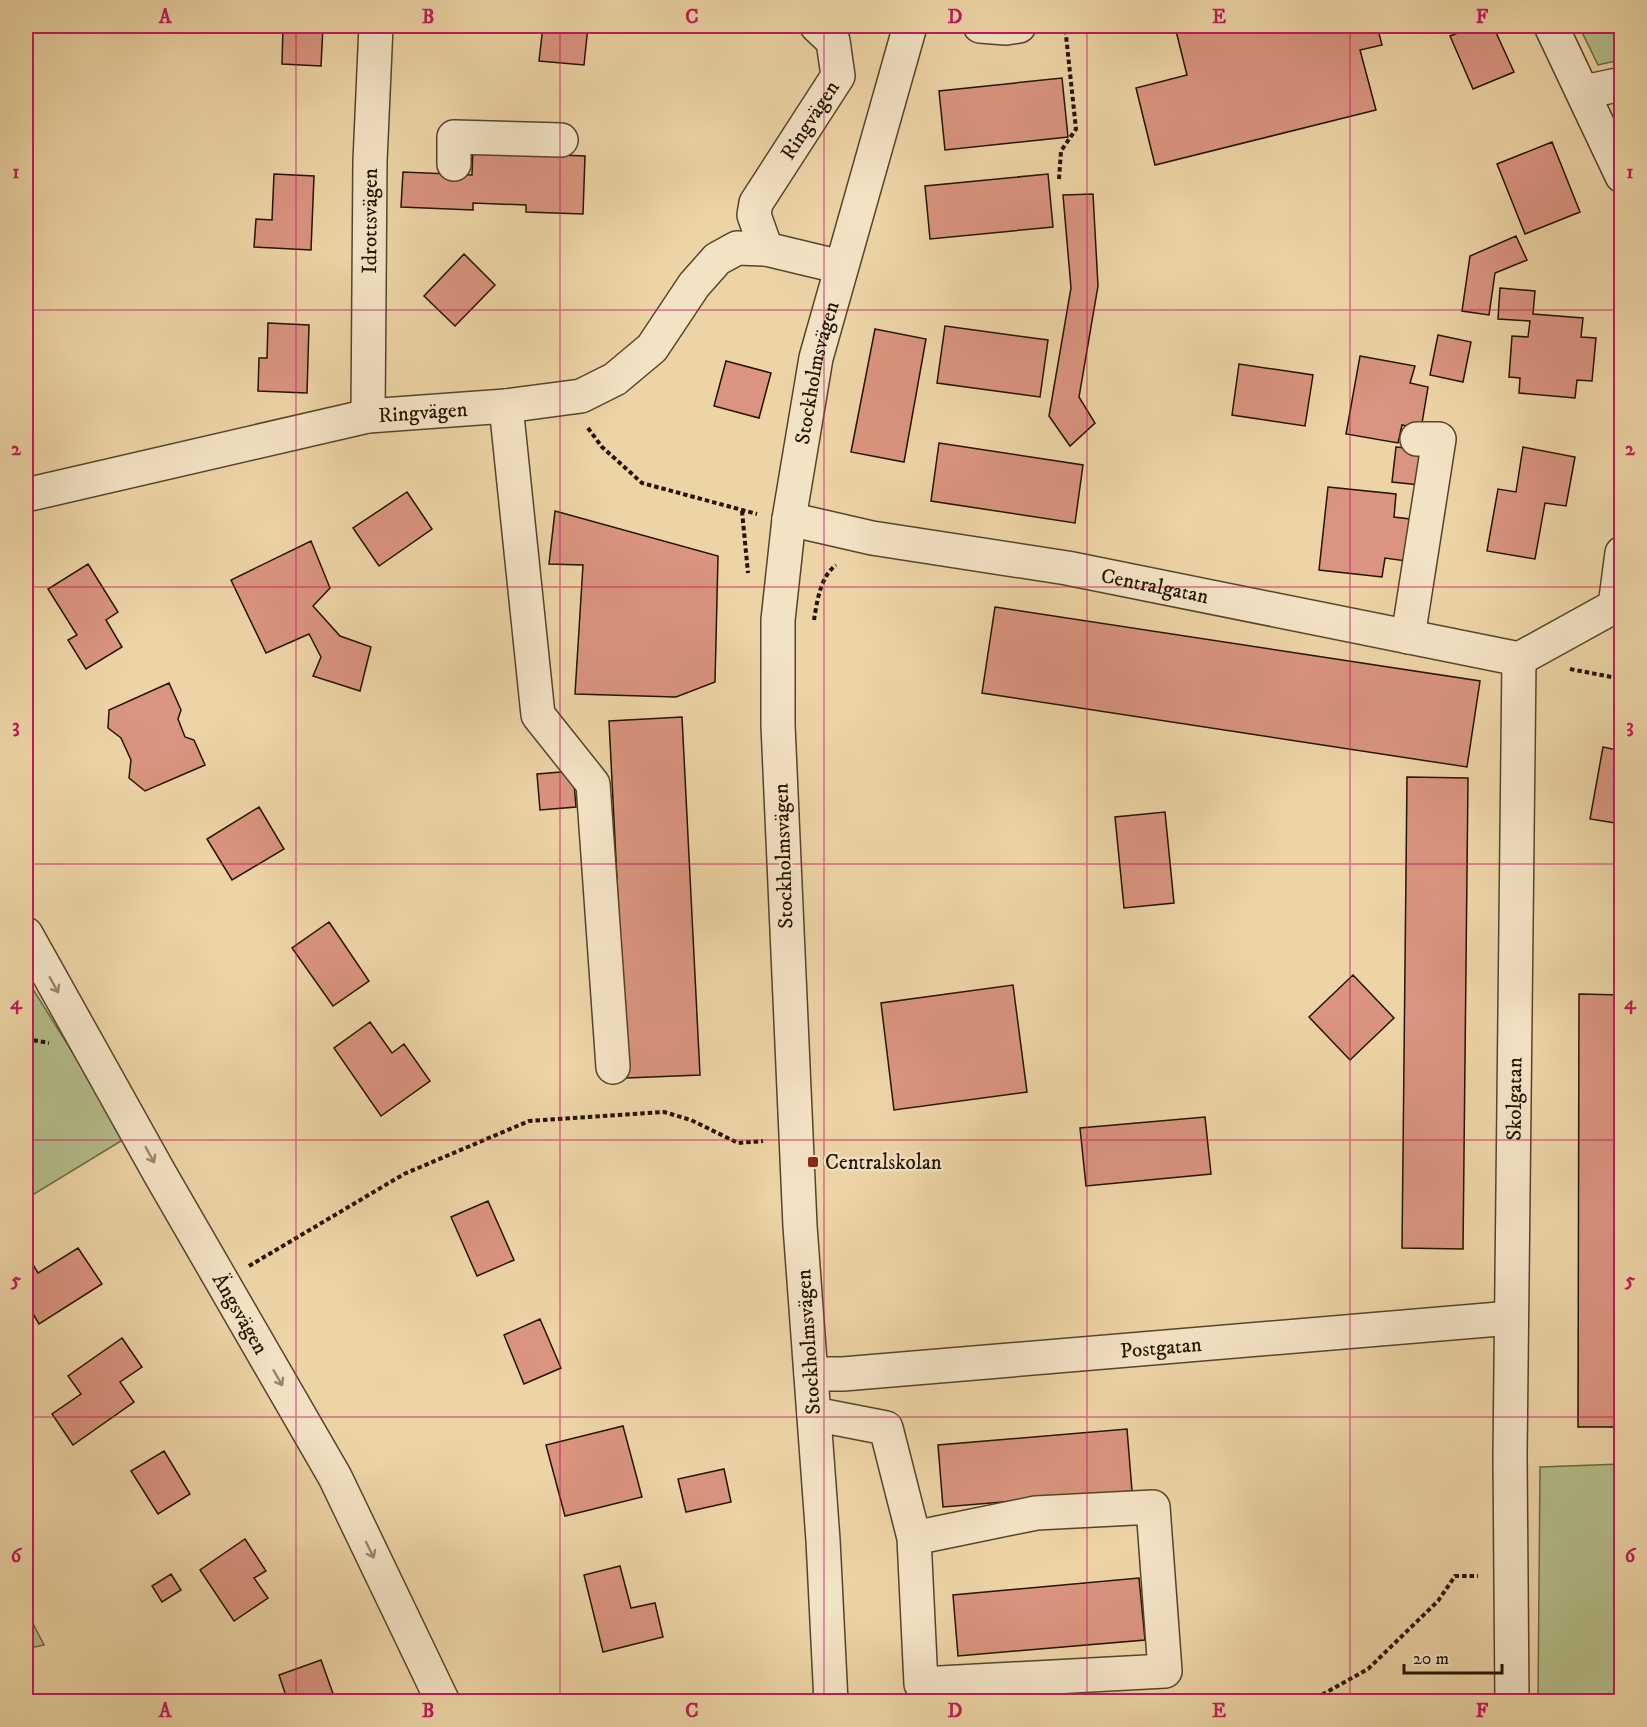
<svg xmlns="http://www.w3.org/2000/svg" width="1647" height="1727" viewBox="0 0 1647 1727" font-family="'IM FELL DW Pica',serif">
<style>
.green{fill:#b4bd89;stroke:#6c6845;stroke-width:1.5}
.building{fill:#da947f;stroke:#231401;stroke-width:1.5}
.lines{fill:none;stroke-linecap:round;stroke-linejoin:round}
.minor-casing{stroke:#56442a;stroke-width:36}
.path{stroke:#231401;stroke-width:4;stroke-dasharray:4.5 3;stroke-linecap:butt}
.minor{stroke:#f3e3c5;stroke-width:33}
.oneway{stroke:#95866d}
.grid{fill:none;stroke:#c2185b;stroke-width:1.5;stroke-opacity:0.55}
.poi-dot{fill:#8f2418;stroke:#f3e3c5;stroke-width:2}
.labels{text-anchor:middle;stroke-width:4.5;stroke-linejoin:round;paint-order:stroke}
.street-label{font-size:21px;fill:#231401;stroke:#f3e3c5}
.poi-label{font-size:21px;fill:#231401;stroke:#f3e3c5;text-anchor:start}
.neatline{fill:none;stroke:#c2185b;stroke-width:2}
.grid-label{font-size:20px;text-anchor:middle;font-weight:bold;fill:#c2185b}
</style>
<rect width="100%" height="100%" fill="#edd4a6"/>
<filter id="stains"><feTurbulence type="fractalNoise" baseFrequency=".00333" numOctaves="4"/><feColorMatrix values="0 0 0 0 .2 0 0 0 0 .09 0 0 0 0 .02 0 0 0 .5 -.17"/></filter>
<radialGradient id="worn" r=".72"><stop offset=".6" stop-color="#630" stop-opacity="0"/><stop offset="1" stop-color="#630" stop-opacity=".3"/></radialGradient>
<path class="green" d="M1579,26H1621V60L1598,65Z
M26,978L126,1138L26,1199Z
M1621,1464V1701H1538L1540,1467Z
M26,1610L44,1645L26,1649Z"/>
<path class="building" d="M283,26H323L321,66L282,64Z
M543,26H588L584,65L539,61Z
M1196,26H1377L1382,45L1360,50L1376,110L1155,165L1136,88L1187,75L1176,31Z
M1476,26H1493L1514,72L1473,89L1450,36Z
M1062,78L1068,137L945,150L939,91Z
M1552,142L1580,212L1525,234L1497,164Z
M473,147L534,154L585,156L583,214L526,212V205L473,203V210L401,207L403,172L472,175Z
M274,174L314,176L311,250L254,247L256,219L272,220Z
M1048,174L1053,227L930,239L925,186Z
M1093,194L1098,286L1079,397L1095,423L1070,446L1049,416L1071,288L1063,195Z
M1516,236L1527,260L1495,273L1489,315L1462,311L1470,256Z
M464,254L495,285L455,326L424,296Z
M1500,288L1535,291L1533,314L1583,318L1581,337L1596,338L1592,381L1577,380L1575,398L1519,393L1520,378L1509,377L1512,336L1528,337L1530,321L1498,319Z
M268,323L309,325L307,393L258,391L259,358H267Z
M945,326L1048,340L1040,397L937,383Z
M875,329L926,339L904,462L851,452Z
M1438,335L1471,342L1463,382L1430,375Z
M1360,356L1415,366L1410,383L1428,387L1421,429L1402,425L1398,443L1346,434Z
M726,361L771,373L759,418L714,406Z
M1239,364L1313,375L1305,426L1232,415Z
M939,443L1083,465L1075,523L931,501Z
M1396,447L1434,451L1430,486L1392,482Z
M1523,447L1575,457L1566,506L1545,503L1535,559L1487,551L1498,489L1516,492Z
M1328,487L1396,494L1394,517L1410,519L1406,561L1385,558L1382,577L1319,570Z
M407,492L432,529L379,566L353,528Z
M555,511L718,556L715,682L676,697L575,694L583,565L549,564Z
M311,541L330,588L313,606L340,636L371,647L360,691L313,676L321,657L309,634L266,653L231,580Z
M88,564L118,612L106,620L122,647L86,669L68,640L77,635L48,589Z
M995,607L1480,681L1467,767L982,693Z
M169,683L181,710L178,719L185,737L194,740L205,765L145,791L129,778L131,760L121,738L108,728L109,710Z
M682,717L700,1075L627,1078L609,721Z
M1603,747L1622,751V824L1590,819Z
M573,771L576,807L540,810L537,774Z
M1407,777L1468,778L1463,1249L1402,1248Z
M259,807L284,849L232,880L207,839Z
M1165,812L1174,903L1124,908L1115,817Z
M329,922L369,981L333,1006L292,948Z
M1353,975L1394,1018L1350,1060L1309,1017Z
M1013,985L1027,1092L894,1110L881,1003Z
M1579,994L1622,995V1427H1578Z
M370,1022L392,1053L404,1044L430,1081L381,1116L334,1048Z
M1205,1117L1211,1174L1086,1186L1080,1128Z
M488,1201L514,1260L477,1276L451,1217Z
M78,1248L102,1284L39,1324L26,1302V1253L38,1273Z
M540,1319L561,1368L524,1384L504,1335Z
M122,1338L142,1367L120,1382L134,1402L73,1445L52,1414L81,1394L68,1376Z
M623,1426L642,1497L565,1516L546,1445Z
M1127,1429L1132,1491L943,1507L938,1445Z
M164,1451L190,1494L158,1514L131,1471Z
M724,1469L731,1502L686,1512L678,1479Z
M245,1539L266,1571L254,1578L268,1598L234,1621L200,1570Z
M620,1566L631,1608L655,1603L663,1637L603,1652L584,1575Z
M171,1574L181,1590L162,1602L152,1586Z
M1139,1578L1145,1640L958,1656L953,1595Z
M321,1660L336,1702H288L279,1675Z
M663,1694L665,1702L620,1701Z"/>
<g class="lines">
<defs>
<g id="minor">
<path d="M980,26L1006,28L1019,26"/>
<path d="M1551,26L1622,176"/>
<path d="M1584,92L1622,84"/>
<path d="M454,164V137L561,140"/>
<path id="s1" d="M766,249L754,215L756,203L838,76L833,41L817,26"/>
<path d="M506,406L538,715L593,784L613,1067"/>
<path id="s2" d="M368,416L370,161L376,26"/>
<path id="s3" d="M26,495L368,416L506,406L581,396L615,379L652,348L694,285L717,259L737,248L766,249L841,267"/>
<path id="s4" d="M789,519L872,538L1067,568L1519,659"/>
<path d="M1408,637L1439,439H1417"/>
<path d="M1519,659L1615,606L1622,553"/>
<path id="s5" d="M26,934L160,1174L335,1477L443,1702"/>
<path id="s6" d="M811,1374H843L1511,1318"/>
<path d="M814,1414L886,1428L914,1538L1036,1513L1153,1507L1165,1671L921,1684L914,1538"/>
<path id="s7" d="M831,1702L823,1540L800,1226L778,725V620L789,519L816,358L910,26"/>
<path id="s8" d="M1512,1702L1510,1456L1519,659"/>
</g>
</defs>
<use href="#minor" class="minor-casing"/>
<path class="path" d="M1059,179L1061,151L1076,129L1065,26
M588,428L602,447L642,483L757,514
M742,511L748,573
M814,620C817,602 820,577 836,565
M1570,669L1622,679
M26,1039L49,1043
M249,1266L404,1174L529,1121L664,1112L691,1120L738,1143L763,1141
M1309,1702L1368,1669L1438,1601L1455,1576H1478"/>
<use href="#minor" class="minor"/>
</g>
<defs><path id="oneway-shaft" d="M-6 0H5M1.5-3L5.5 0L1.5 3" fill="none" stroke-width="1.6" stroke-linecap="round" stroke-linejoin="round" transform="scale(1.5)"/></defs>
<g class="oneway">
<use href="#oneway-shaft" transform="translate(54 985) rotate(61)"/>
<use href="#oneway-shaft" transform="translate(150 1155) rotate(61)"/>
<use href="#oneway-shaft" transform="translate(278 1378) rotate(60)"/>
<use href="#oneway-shaft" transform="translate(370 1550) rotate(64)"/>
</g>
<path class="grid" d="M296,26V1702M560,26V1702M824,26V1702M1087,26V1702M1350,26V1702M26,310H1622M26,587H1622M26,864H1622M26,1140H1622M26,1417H1622"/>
<rect class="poi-dot" x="807" y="1156" width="12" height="12" rx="3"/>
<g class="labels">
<g class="street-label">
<text dy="7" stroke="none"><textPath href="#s1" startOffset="147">Ringvägen</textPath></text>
<text dy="7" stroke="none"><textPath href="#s2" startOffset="195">Idrottsvägen</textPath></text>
<text dy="7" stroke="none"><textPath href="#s7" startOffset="1334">Stockholmsvägen</textPath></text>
<text dy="7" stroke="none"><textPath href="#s3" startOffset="406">Ringvägen</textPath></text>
<text dy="7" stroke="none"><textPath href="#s4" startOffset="372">Centralgatan</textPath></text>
<text transform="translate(783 856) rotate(-92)" y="7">Stockholmsvägen</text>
<text dy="7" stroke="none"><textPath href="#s8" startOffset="603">Skolgatan</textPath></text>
<text dy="7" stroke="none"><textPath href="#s5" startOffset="436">Ängsvägen</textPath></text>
<text transform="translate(808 1342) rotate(-94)" y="7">Stockholmsvägen</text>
<text dy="7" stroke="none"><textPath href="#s6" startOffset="351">Postgatan</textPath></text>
</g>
<g class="poi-label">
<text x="825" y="1169">Centralskolan</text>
</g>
</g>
<rect width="1647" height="1727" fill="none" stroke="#edd4a6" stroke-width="66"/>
<path d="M1404 1664v9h98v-9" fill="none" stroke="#231401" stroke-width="3"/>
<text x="1413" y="1664" font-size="18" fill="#231401" stroke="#f3e3c5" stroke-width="4.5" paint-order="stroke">20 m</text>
<rect x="33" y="33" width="1581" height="1661" class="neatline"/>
<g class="grid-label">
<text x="165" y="23">A</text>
<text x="428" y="23">B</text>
<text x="692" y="23">C</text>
<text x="955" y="23">D</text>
<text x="1219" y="23">E</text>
<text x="1482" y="23">F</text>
<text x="16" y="178">1</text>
<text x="1630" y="178">1</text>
<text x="16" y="455">2</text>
<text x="1630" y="455">2</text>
<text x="16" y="732">3</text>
<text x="1630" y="732">3</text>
<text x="16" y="1009">4</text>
<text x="1630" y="1009">4</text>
<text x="16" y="1286">5</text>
<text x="1630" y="1286">5</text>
<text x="16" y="1562">6</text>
<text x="1630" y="1562">6</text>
<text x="165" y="1717">A</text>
<text x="428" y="1717">B</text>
<text x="692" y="1717">C</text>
<text x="955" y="1717">D</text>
<text x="1219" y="1717">E</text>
<text x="1482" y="1717">F</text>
</g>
<rect width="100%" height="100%" filter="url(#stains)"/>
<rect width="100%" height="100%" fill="url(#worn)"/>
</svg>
